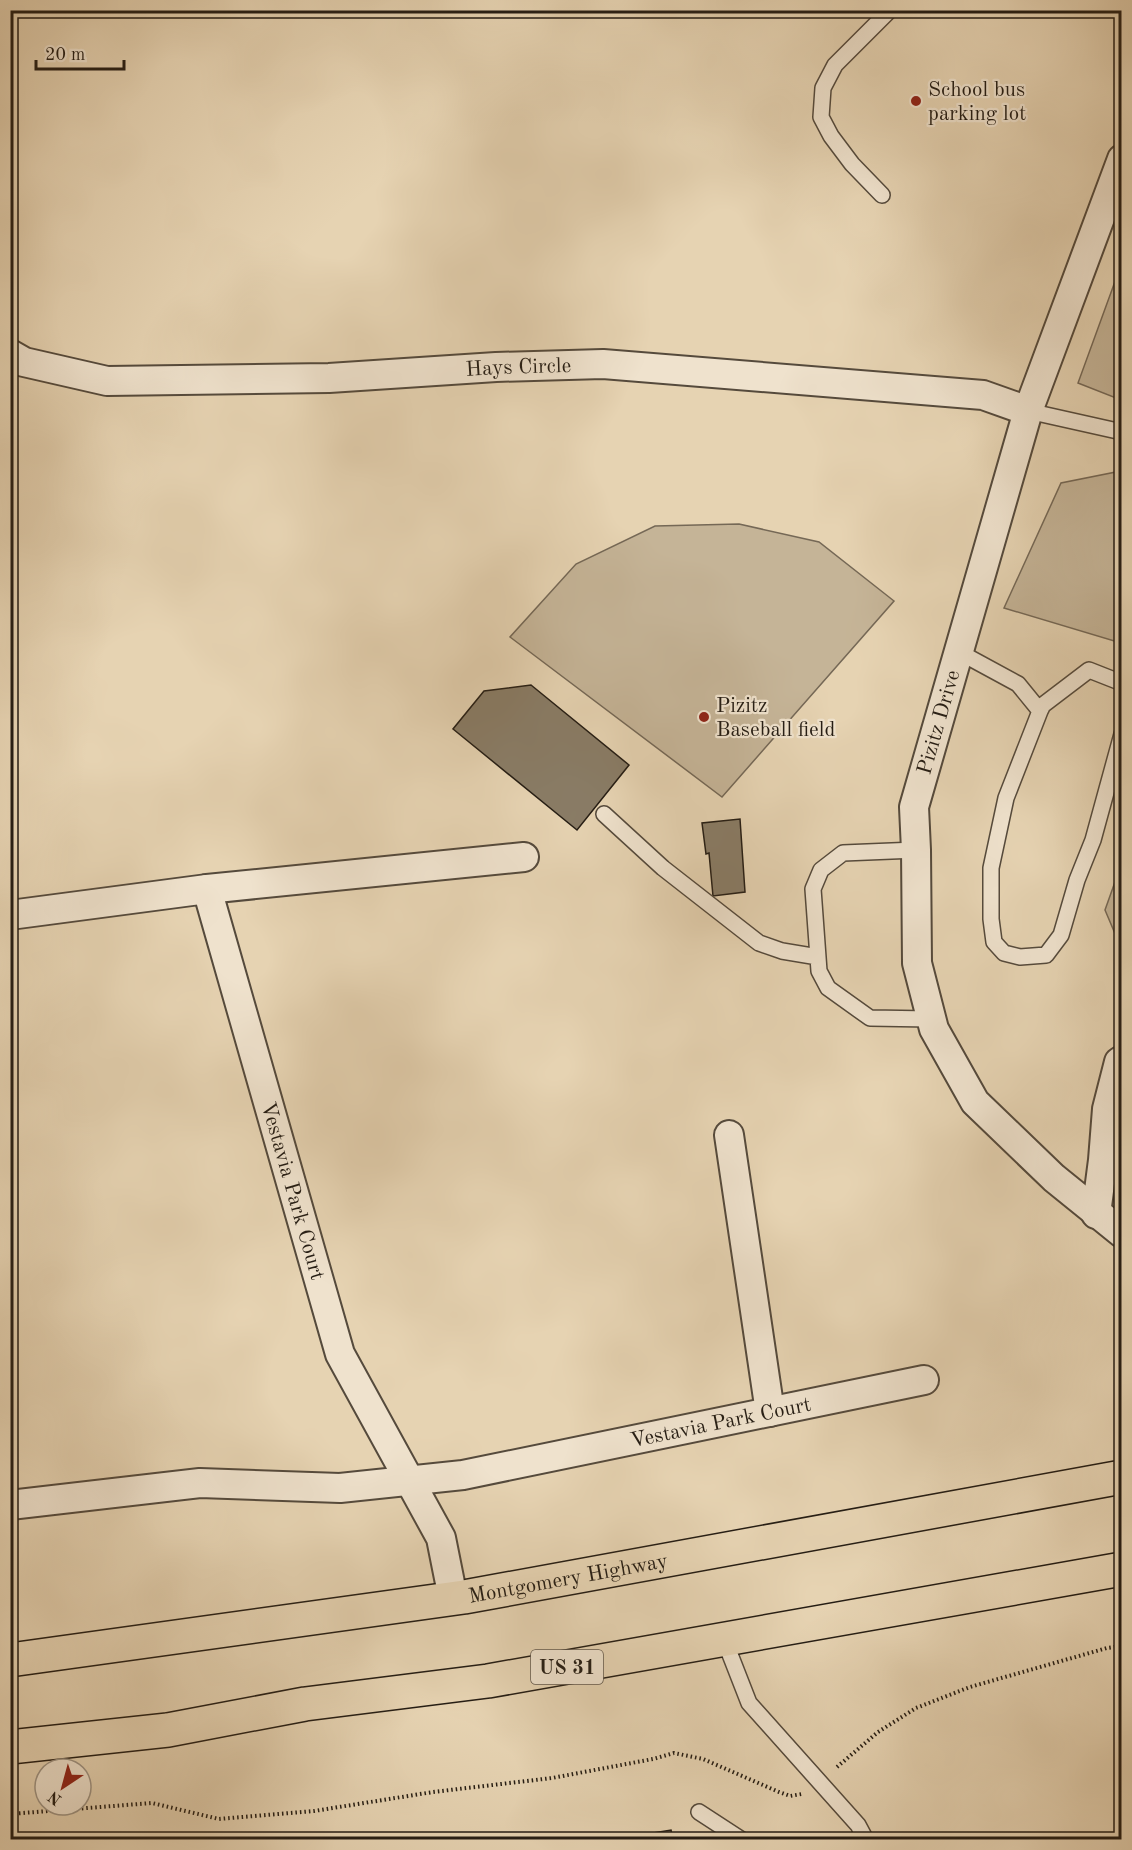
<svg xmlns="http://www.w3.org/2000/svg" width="1132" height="1850" viewBox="0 0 1132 1850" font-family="'Old Standard TT',serif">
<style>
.green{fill:#c5b497;stroke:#756856;stroke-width:1.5}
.building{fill:#897c66;stroke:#251d14;stroke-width:1.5}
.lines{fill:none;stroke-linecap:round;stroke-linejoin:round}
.lane-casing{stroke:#554a3c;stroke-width:18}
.street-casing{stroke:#554a3c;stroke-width:32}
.primary-casing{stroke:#251d14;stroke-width:36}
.path{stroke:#251d14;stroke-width:4;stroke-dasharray:1.5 3;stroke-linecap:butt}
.lane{stroke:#efe2cd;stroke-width:15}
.street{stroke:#efe2cd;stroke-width:28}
.primary{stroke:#e6d3b2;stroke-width:33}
.poi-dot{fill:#8f2418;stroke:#efe2cd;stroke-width:2}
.labels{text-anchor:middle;stroke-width:4.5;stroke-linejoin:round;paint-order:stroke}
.shield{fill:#efe2cd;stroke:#62584c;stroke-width:1.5}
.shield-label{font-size:20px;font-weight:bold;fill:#251d14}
.poi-label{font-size:21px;fill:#251d14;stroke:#efe2cd;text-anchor:start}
.street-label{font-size:21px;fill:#251d14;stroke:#efe2cd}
</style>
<rect width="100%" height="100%" fill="#e6d3b2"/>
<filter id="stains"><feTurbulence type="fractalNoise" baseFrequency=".00333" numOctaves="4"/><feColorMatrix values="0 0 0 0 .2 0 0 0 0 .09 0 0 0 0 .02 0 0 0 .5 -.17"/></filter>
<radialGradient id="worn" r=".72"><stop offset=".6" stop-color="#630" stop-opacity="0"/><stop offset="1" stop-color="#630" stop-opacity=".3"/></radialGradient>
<path class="green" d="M1121,265V400L1078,383Z
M1121,471V643L1004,608L1061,483Z
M739,524L819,542L894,601L722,797L510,637L576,564L655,526Z
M1121,865L1122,942L1119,943L1105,910Z"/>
<path class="building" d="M531,685L629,765L577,830L453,729L484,691Z
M740,819L745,892L713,896L709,853L706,854L702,823Z
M671,1830L672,1835L684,1834L692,1840H647L646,1834Z"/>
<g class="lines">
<defs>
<path id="lane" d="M882,195L852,164L831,136L821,117L823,88L835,65L890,10
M1028,411L1122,432
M959,652L1018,684L1040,711
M1122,683L1089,670L1043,705L1040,711L1006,798L991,868V919L994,942L1004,953L1020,957L1046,955L1061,935L1077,880L1093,840L1122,734
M604,814L663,868L759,943L782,951L818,957
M916,850L843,853L821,870L813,889L819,971L828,988L870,1018L931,1019
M724,1639L749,1703L858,1825L866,1840
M699,1812L742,1840"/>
<g id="street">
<path d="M1122,159L1028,411L914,807L916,850L917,963L934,1029L975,1102L1054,1178L1122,1233"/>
<path id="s1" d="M10,354L24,362L107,381L329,378L496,367L603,364L983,395L1028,411"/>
<path id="s2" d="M207,889L340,1354L441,1538L453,1598"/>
<path d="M10,915L207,889L524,857"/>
<path d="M729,1135L770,1412"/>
<path d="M1096,1214L1103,1160L1107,1109L1119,1062L1122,1060"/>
<path id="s3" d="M10,1505L200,1483L340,1488L463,1475L924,1380"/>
</g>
<g id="primary">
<path id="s4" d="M10,1660L464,1597L1122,1477"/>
<path d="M10,1747L168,1730L305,1704L488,1681L1122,1569"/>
</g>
</defs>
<use href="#lane" class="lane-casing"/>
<use href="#street" class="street-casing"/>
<use href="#primary" class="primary-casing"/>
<path class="path" d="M837,1767L878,1732L916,1708L970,1687L1107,1648L1122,1646
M10,1814L152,1803L219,1819L314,1811L433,1792L552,1778L653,1759L674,1753L703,1759L779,1792L790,1796L802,1794"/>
<use href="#lane" class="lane"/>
<use href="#street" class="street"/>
<use href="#primary" class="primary"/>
</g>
<g class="poi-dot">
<circle cx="916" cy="101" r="6"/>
<circle cx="704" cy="717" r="6"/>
</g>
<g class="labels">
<rect class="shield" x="531" y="1650" width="72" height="34" rx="4.5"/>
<g class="shield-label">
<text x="567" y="1674">US 31</text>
</g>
<g class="poi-label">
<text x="928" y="96">School bus<tspan x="928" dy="24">parking lot</tspan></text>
<text x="716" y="712">Pizitz<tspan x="716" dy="24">Baseball field</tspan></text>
</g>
<g class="street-label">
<text dy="7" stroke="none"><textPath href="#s1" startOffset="513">Hays Circle</textPath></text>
<text transform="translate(938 722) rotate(-74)" y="7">Pizitz Drive</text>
<text dy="7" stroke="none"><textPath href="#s2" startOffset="314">Vestavia Park Court</textPath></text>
<text dy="7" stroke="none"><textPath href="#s3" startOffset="718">Vestavia Park Court</textPath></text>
<text dy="7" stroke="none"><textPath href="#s4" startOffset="564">Montgomery Highway</textPath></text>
</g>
</g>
<rect width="1132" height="1850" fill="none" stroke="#e6d3b2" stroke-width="36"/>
<rect x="12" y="12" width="1108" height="1826" fill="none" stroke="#251d14" stroke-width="3"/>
<rect x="18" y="18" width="1096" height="1814" fill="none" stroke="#251d14" stroke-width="1.5"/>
<g transform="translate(63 1787) rotate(216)"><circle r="28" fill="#efe2cd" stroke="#9e9383" stroke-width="1.5"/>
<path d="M0-4.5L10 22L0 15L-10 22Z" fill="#8f2418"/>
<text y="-9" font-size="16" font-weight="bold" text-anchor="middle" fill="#251d14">N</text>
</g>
<path d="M36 60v9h88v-9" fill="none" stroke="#251d14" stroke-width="3"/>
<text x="45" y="60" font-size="18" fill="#251d14" stroke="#efe2cd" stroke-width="4.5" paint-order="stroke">20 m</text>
<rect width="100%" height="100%" filter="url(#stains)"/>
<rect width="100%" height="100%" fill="url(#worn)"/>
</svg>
